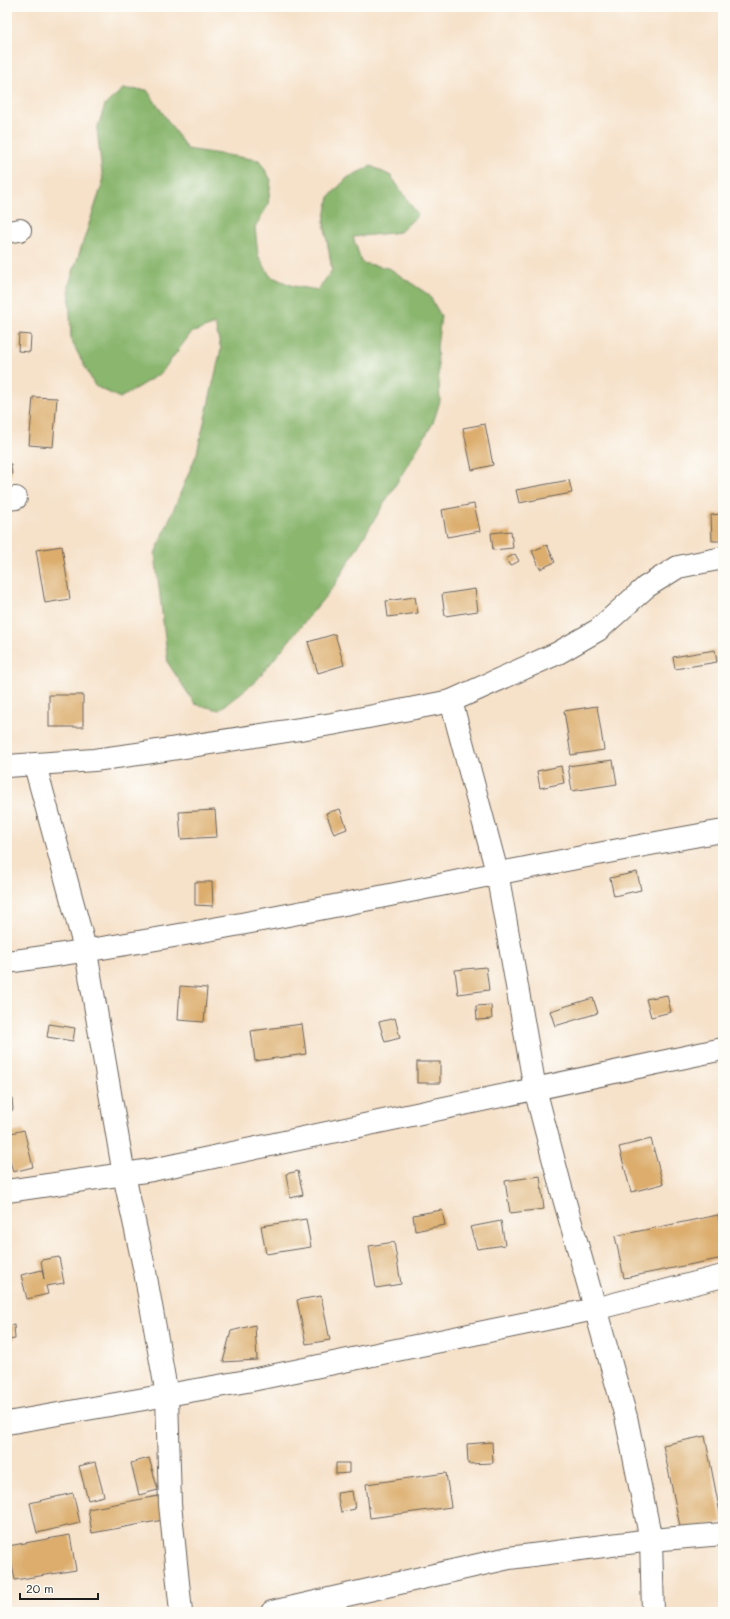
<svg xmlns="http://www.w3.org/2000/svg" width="730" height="1619" font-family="Mali,sans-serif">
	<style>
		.forest { fill: #8ab66e; stroke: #536945 }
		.building { fill: #dcad6d }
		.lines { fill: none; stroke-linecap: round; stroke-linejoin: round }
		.street-casing { stroke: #686159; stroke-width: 24 }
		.street { stroke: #fff; stroke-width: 22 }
	</style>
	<rect width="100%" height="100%" fill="#fdfcf7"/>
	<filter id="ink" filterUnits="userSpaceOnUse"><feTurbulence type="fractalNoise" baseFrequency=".025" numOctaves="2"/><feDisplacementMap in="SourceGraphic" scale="8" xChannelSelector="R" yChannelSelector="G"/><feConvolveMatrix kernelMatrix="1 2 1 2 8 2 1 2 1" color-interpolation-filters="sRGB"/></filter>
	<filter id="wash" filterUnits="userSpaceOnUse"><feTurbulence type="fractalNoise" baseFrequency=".012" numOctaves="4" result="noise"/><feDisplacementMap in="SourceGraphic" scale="16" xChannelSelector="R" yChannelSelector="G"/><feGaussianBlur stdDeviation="0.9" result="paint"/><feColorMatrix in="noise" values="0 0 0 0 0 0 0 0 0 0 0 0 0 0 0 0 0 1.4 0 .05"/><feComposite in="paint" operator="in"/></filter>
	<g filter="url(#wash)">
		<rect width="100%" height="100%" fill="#f6e1c9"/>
		<!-- forest -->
		<polygon class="forest" points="123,89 147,90 187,149 259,160 271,180 268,205 255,227 258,255 270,276 293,286 318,290 332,270 324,222 329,197 347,178 371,166 391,176 418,215 400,232 353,237 362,263 389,268 429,295 441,316 437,347 440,401 433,423 334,586 256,681 219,710 195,704 168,663 155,554 197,453 221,349 215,324 191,333 161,373 120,398 95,386 71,340 69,284 103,182 97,129 105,105"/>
		<g id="blocks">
			<!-- building -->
			<g class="building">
				<polygon points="19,334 31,335 30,352 18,351"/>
				<polygon points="33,397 57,398 53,447 29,445"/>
				<polygon points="485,424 493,465 472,470 463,428"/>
				<polygon points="7,464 11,464 12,475 7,475"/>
				<polygon points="569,480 572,493 519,503 516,490"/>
				<polygon points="474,504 480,531 447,537 442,510"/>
				<polygon points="723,514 723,541 712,541 711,515"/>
				<polygon points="511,531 513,548 493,550 491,533"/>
				<polygon points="7,541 9,541 8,554 7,554"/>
				<polygon points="547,545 555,562 540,569 532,551"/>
				<polygon points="62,546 70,599 45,603 36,550"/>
				<polygon points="515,554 519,561 510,566 506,559"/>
				<polygon points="475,589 478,611 445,616 442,594"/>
				<polygon points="415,597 418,613 388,617 386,601"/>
				<polygon points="335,634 344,665 318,673 308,642"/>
				<polygon points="715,650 717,662 675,669 673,657"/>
				<rect x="49" y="695" width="34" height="32"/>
				<polygon points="597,706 604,750 571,755 564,711"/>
				<polygon points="613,760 617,784 572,791 568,766"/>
				<polygon points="561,766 564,783 540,788 537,771"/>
				<polygon points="340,809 347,829 334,834 326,813"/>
				<polygon points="215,810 217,837 181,839 179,812"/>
				<polygon points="637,872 641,890 614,896 610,878"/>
				<polygon points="195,882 212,882 213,906 195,905"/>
				<polygon points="486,967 489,990 458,994 455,970"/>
				<polygon points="180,986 207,988 204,1022 178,1020"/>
				<polygon points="667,995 671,1012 651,1017 646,999"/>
				<polygon points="593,998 598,1013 555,1026 550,1011"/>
				<polygon points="491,1005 492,1019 477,1020 476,1006"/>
				<polygon points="395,1018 400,1038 385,1042 379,1022"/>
				<polygon points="49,1024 75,1028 73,1041 47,1037"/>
				<polygon points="302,1024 306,1054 255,1061 251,1031"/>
				<rect x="417" y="1062" width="23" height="21"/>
				<polygon points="7,1098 12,1098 13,1110 7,1111"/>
				<polygon points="24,1130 33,1167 13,1172 7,1150 7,1134"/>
				<polygon points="651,1139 663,1184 631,1192 619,1147"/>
				<polygon points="298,1171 303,1195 290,1198 286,1174"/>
				<polygon points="540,1176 544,1209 510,1213 505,1181"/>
				<polygon points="442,1210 445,1225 415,1231 413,1215"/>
				<polygon points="718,1215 723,1241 723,1258 624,1278 615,1236"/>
				<polygon points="306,1219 311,1247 266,1254 261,1226"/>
				<polygon points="501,1221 505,1245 477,1249 470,1227"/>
				<polygon points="394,1242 401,1284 376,1288 369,1246"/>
				<polygon points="59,1257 64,1283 46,1286 48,1294 27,1299 21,1275 42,1270 44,1279 41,1260"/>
				<polygon points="321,1296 330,1340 306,1344 297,1300"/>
				<polygon points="14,1325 15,1339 7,1340 7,1326"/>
				<polygon points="255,1325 257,1360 223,1362 231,1331"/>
				<polygon points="705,1436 722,1523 681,1531 663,1445"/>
				<polygon points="492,1442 493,1463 468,1464 467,1444"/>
				<polygon points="149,1458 158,1490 139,1495 131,1463"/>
				<polygon points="95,1462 104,1496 88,1500 79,1466"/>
				<polygon points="336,1463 349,1463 349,1473 336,1474"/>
				<polygon points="446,1473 451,1507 370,1518 366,1484"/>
				<polygon points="352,1491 355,1509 341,1512 337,1493"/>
				<polygon points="73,1493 80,1523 37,1533 30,1503"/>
				<polygon points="158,1496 163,1520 92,1533 88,1509"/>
				<polygon points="70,1535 76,1570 15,1580 8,1546"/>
			</g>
		</g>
	</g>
	<g filter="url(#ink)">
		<use href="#blocks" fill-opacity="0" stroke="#686159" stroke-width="1"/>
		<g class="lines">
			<!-- street casing -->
			<g class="street-casing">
				<g id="street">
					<polyline points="7,232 20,230"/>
					<polyline points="7,499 16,498"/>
					<polyline points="451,701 497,872 535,1089 561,1188 626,1417 651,1540 653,1612"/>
					<polyline points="35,765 86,952 124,1175 145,1272 167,1395 170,1504 181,1612"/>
					<polyline points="7,766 94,760 145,753 332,724 451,701 558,653 598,630 646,587 678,567 723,558"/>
					<path d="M7,962C247,930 484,872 723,831"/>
					<polyline points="7,1191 152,1170 723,1049"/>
					<polyline points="7,1423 247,1381 595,1309 723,1276"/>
					<polyline points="272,1612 509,1558 651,1540 723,1534"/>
				</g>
			</g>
			<!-- street -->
			<use href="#street" class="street"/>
		</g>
	</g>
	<!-- margin -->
	<rect width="730" height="1619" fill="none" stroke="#fdfcf7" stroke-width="24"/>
	<!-- scale -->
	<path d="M20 1593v6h78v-6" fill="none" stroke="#1c1c1c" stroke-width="2"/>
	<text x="26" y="1593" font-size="12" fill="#1c1c1c" stroke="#fdfcf7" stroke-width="3" paint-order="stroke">20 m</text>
</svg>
